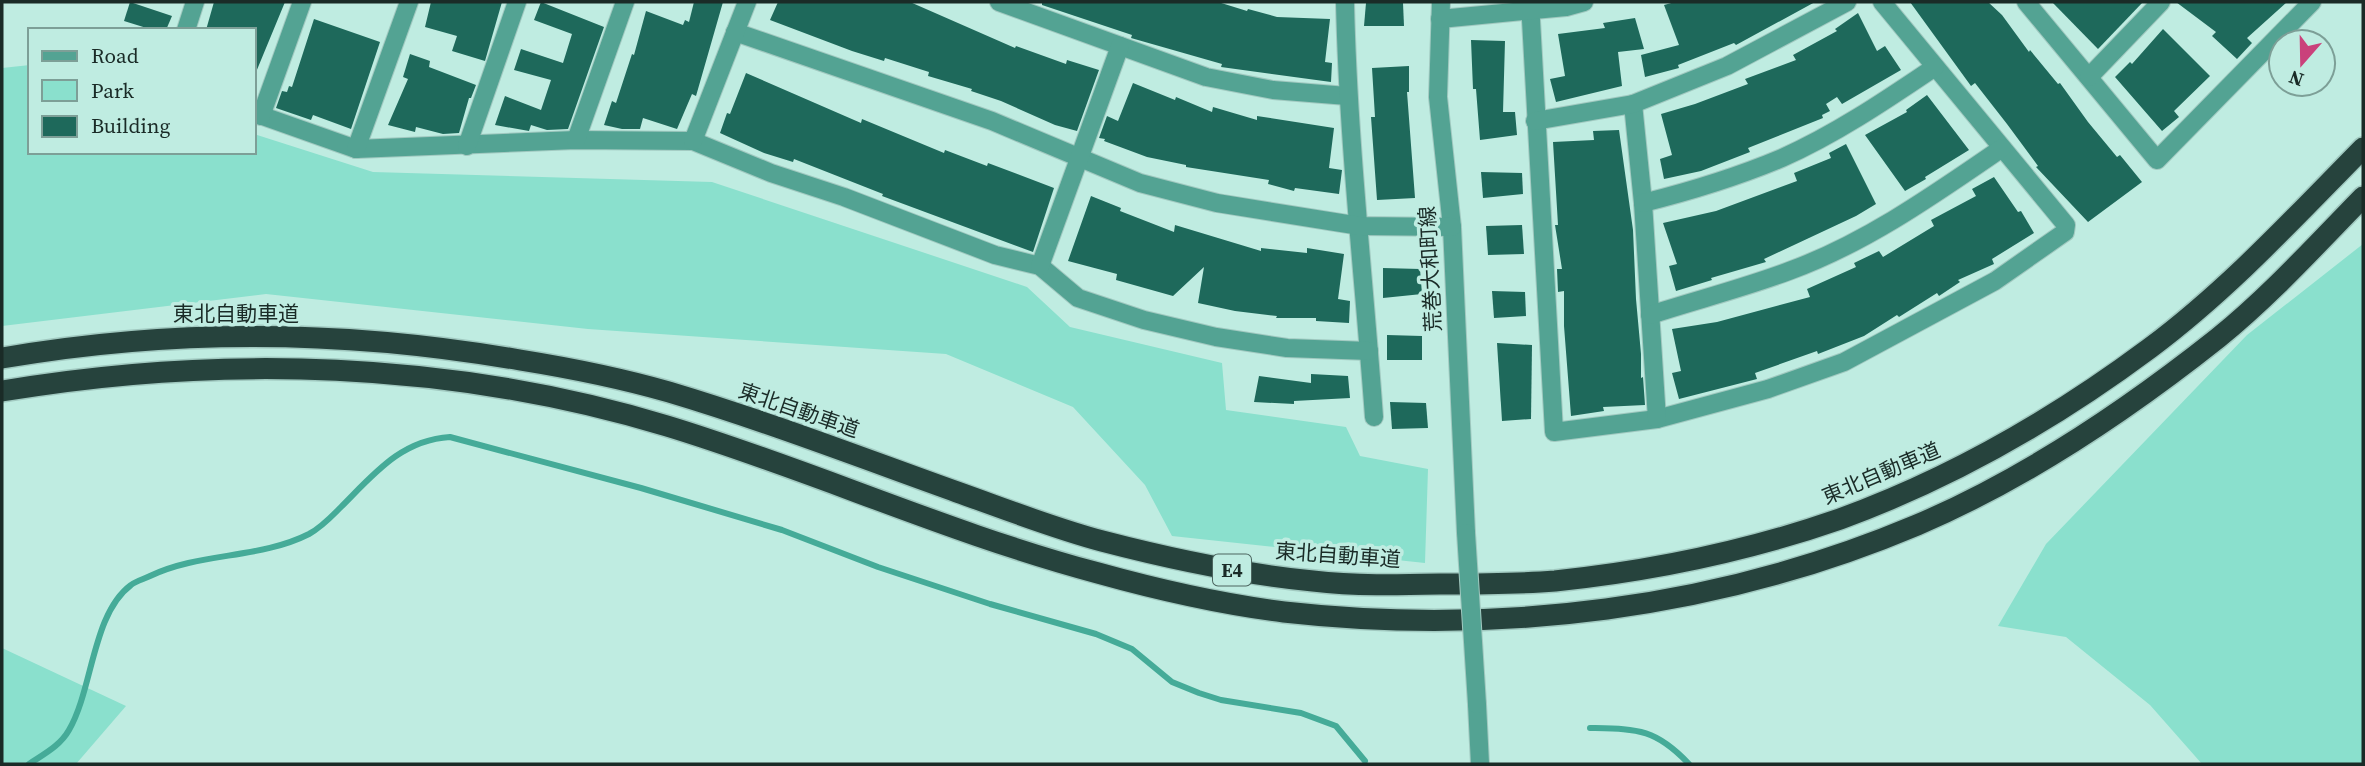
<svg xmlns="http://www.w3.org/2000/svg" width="2365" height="766" font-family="'Source Serif 4','Noto Sans JP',serif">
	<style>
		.green { fill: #8ae0cd }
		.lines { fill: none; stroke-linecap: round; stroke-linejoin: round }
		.stream { stroke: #45ab98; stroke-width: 6 }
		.building { fill: #1e695b }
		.minor-casing { stroke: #a1c9c0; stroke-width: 20 }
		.highway-casing { stroke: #a1c9c0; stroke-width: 24 }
		.minor { stroke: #53a393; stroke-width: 18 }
		.highway { stroke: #26433d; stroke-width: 21 }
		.minor-bridge-casing { stroke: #a1c9c0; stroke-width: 20; stroke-linecap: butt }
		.minor-bridge { stroke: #53a393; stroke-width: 18 }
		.labels { text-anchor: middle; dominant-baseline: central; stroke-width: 7; stroke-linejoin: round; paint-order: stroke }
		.shield { fill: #bfece1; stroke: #4c655f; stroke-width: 2 }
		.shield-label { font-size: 19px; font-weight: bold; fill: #1a2b27 }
		.street-label { font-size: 21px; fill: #1a2b27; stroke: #bfece1 }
	</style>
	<rect width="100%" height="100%" fill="#bfece1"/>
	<!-- green -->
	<g class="green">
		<polygon points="30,65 30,152 254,152 254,134 373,172 712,182 1027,287 1070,327 1222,363 1226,410 1346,427 1360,456 1428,469 1425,563 1172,536 1145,485 1073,407 946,354 588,329 266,294 2,326 2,68"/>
		<polygon points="2363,244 2363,764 2202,764 2150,705 2066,637 1998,626 2046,544 2247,335"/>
		<polygon points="2,648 126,706 76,764 2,764"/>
	</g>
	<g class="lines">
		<!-- stream -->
		<g class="stream">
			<path d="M1590,728C1637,729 1655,728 1689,764"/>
			<path d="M29,764C44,754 60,746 69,730C93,689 92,614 131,585C136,581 144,579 150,576C200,552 260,559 309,534C322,527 331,517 341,507C374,474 401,440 450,437L641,488L782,530L878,567L990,604L1096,634L1132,649L1172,682L1199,693L1221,700L1301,713L1336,726L1365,761"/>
		</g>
	</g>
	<!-- building -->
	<g class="building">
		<polygon points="130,2 172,16 166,30 153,30 124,21"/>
		<polygon points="214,2 285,2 254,77 254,30 206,30"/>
		<polygon points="431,2 502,2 485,61 452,51 457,36 425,27"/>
		<polygon points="541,2 604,27 568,129 547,130 531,125 529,131 495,125 505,96 541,110 551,80 514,70 521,49 563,63 572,34 534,20"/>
		<polygon points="694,2 723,2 696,96 692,94 677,129 643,118 640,129 622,129 604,125 612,101 616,103 632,54 634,55 646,11 683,25 685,20 689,22"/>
		<polygon points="778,2 910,2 1015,48 1016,46 1066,64 1067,60 1099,70 1077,131 1055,125 1001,101 971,91 972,89 928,76 929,72 885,58 884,61 852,51 770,20"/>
		<polygon points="1042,2 1218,2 1247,11 1248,9 1277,17 1330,19 1325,62 1332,63 1331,82 1221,67 1222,64 1131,38 1132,35 1042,5"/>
		<polygon points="1675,2 1815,2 1736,45 1734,43 1678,65 1679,68 1645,77 1641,55 1679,45 1664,5"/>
		<polygon points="1910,2 1988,2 2002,15 2029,52 2030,50 2058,84 2060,83 2088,122 2117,157 2120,155 2142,182 2088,222 2036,167 2038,166 2007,124 1975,83 1971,86"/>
		<polygon points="2052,2 2143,2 2098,49"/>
		<polygon points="2176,2 2287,2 2247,38 2252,43 2237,59 2212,36 2216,32"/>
		<polygon points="1366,3 1403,3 1404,26 1364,26"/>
		<polygon points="1858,13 1877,51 1885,46 1901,70 1842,104 1837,97 1826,104 1830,111 1822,115 1823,118 1748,148 1750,152 1701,171 1664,179 1660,159 1672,155 1661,114 1695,104 1748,84 1745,79 1796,60 1793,55 1837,31 1835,29"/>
		<polygon points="1635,18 1644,49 1618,52 1622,86 1556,102 1550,79 1565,76 1558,34 1605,28 1603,23"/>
		<polygon points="314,19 380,42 351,129 313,115 311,120 276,108 282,91 287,92 289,86 292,87"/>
		<polygon points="2163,29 2210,76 2174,111 2179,117 2162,131 2115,77 2130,62 2132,64"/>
		<polygon points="1471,40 1505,41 1503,112 1515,112 1517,135 1480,140 1476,89 1473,89"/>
		<polygon points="410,54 430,61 429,67 476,85 471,98 469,98 459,133 443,134 416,127 415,132 388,125 408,79 403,77"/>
		<polygon points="1409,66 1409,92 1407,92 1415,198 1377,200 1371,117 1375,117 1372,68"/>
		<polygon points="746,73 861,123 862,119 944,153 945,150 987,166 988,163 1054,188 1033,252 882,196 883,194 794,159 793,162 764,153 720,133 727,113 730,114"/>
		<polygon points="1133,83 1175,100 1176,97 1212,112 1213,107 1257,120 1257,116 1334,128 1329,168 1342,170 1339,194 1295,188 1294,191 1268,184 1269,180 1186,167 1186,165 1147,157 1104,141 1105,139 1099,138 1107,116 1118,121"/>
		<polygon points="1927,95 1969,150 1925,177 1926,179 1905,191 1865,135 1907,112 1906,110"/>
		<polygon points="1619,130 1633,230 1636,299 1641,354 1641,378 1643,377 1645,405 1603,407 1604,411 1571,416 1564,326 1564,291 1558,292 1557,269 1562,269 1555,225 1558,225 1553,142 1594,140 1593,131"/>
		<polygon points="1846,144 1876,204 1856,216 1764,259 1766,262 1711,278 1712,280 1676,291 1669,266 1677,264 1663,223 1716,211 1797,181 1794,173 1831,158 1829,153"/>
		<polygon points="1481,172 1522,173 1523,194 1483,198"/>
		<polygon points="1994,177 2018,212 2021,211 2034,233 1992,259 1994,264 1958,280 1960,282 1939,296 1937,293 1899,317 1897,315 1864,336 1818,354 1817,351 1755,373 1757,379 1679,399 1672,373 1681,371 1672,329 1717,322 1810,297 1807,289 1856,267 1854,263 1879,251 1883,257 1934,226 1931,220 1976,196 1972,189"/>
		<polygon points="1091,196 1121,208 1120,211 1174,232 1175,225 1261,251 1261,248 1307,253 1307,248 1344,254 1338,299 1350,301 1349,323 1316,321 1316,318 1276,318 1277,316 1235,311 1198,303 1204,267 1173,296 1116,280 1117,274 1068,261"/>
		<polygon points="1522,225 1524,254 1488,255 1486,226"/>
		<polygon points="1383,268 1420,269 1422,294 1383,298"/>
		<polygon points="1492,291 1525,292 1526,316 1494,318"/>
		<polygon points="1387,335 1422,336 1422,360 1387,360"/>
		<polygon points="1497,343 1532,345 1531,419 1502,421"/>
		<polygon points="1311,374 1348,376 1350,398 1294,401 1294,404 1254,402 1259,376 1311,383"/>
		<polygon points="1390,402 1426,403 1428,428 1392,429"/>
	</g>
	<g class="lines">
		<!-- minor casing -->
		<g class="minor-casing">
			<g id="minor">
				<polyline points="999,2 1206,77 1273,90 1347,96"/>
				<path d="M1345,2C1348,140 1364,279 1374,417"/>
				<polyline points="1441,2 1438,97 1452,227 1466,533"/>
				<polyline points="1530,2 1554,432 1657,419 1768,389 1844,362 1995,281 2065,232 2066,225 1882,2"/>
				<polyline points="2026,2 2157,160 2312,2"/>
				<polyline points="1440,19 1566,7 1584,2"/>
				<polyline points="186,30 195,2"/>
				<polyline points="735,32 992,121 1140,183 1217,203 1360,226 1452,227"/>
				<polyline points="2089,77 2161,2"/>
				<polyline points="1633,104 1643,203 1657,419"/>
				<polyline points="254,113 356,149 576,140 693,141 771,173 844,197 995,255 1040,266 1078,298 1144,320 1216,337 1287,348 1369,351"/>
				<polyline points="261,116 302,2"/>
				<polyline points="1535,121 1633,104 1727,66 1847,2"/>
				<polyline points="576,140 625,2"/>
				<polyline points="693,141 747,2"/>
				<polyline points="467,146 517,2"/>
				<polyline points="356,149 409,2"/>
				<path d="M1643,203C1691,191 1737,177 1782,158C1836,134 1886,100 1935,67"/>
				<polyline points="1040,266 1120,46"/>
				<path d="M1650,315C1696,300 1744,288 1789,271C1866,243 1935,194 2002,148"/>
				<polyline points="1477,704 1480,764"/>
			</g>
		</g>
		<!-- highway casing -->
		<g class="highway-casing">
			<g id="highway">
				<path d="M2,358C174,328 348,330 520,360C570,368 620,378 669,392C766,421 862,458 957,492C1005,509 1053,528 1102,541C1171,559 1242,574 1313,581C1355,586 1398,585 1440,584C1478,584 1517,584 1555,581C1651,571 1748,551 1840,519C1950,479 2056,418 2150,348C2229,289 2295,217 2363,148"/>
				<path d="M2,391C222,354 452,361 667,426C812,470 951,534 1098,573C1159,590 1221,604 1284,612C1499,636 1718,609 1917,525C2025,479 2126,411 2218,338C2270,296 2316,245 2363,197"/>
			</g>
		</g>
		<!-- minor -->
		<use href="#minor" class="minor"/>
		<!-- highway -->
		<use href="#highway" class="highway"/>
		<!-- minor-bridge casing -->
		<g class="minor-bridge-casing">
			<polyline id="minor-bridge" points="1466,533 1477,704"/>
		</g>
		<!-- minor-bridge -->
		<use href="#minor-bridge" class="minor-bridge"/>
	</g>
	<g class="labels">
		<!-- shield labels -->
		<rect class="shield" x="1213" y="554.5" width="38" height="31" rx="5"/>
		<g class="shield-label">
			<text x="1232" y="570">E4</text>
		</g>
		<!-- street labels -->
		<g class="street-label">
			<text transform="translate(1430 269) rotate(-93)">荒巻大和町線</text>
			<text x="236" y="313">東北自動車道</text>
			<text transform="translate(799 410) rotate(19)">東北自動車道</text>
			<text transform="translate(1881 473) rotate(-23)">東北自動車道</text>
			<text transform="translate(1338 555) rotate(4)">東北自動車道</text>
		</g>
	</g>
	<!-- border -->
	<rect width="2365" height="766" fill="none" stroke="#1a2b27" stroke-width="7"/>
	<!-- legend -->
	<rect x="28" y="28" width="228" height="126" fill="#bfece1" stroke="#7d9f97" stroke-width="2"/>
	<rect x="42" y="51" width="35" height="10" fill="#53a393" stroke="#7d9f97" stroke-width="2"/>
	<text x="91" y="63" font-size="21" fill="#1a2b27">Road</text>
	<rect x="42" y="80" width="35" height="21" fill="#8ae0cd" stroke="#7d9f97" stroke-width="2"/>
	<text x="91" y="98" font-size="21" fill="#1a2b27">Park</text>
	<rect x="42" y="116" width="35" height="21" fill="#1e695b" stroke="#7d9f97" stroke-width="2"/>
	<text x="91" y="133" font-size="21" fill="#1a2b27">Building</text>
	<!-- north arrow -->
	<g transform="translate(2302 63) rotate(200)"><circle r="33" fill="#bfece1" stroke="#7d9f97" stroke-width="2"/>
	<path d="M0-5L12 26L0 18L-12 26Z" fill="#ca417b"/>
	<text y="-10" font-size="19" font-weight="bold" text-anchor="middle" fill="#1a2b27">N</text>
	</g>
</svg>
